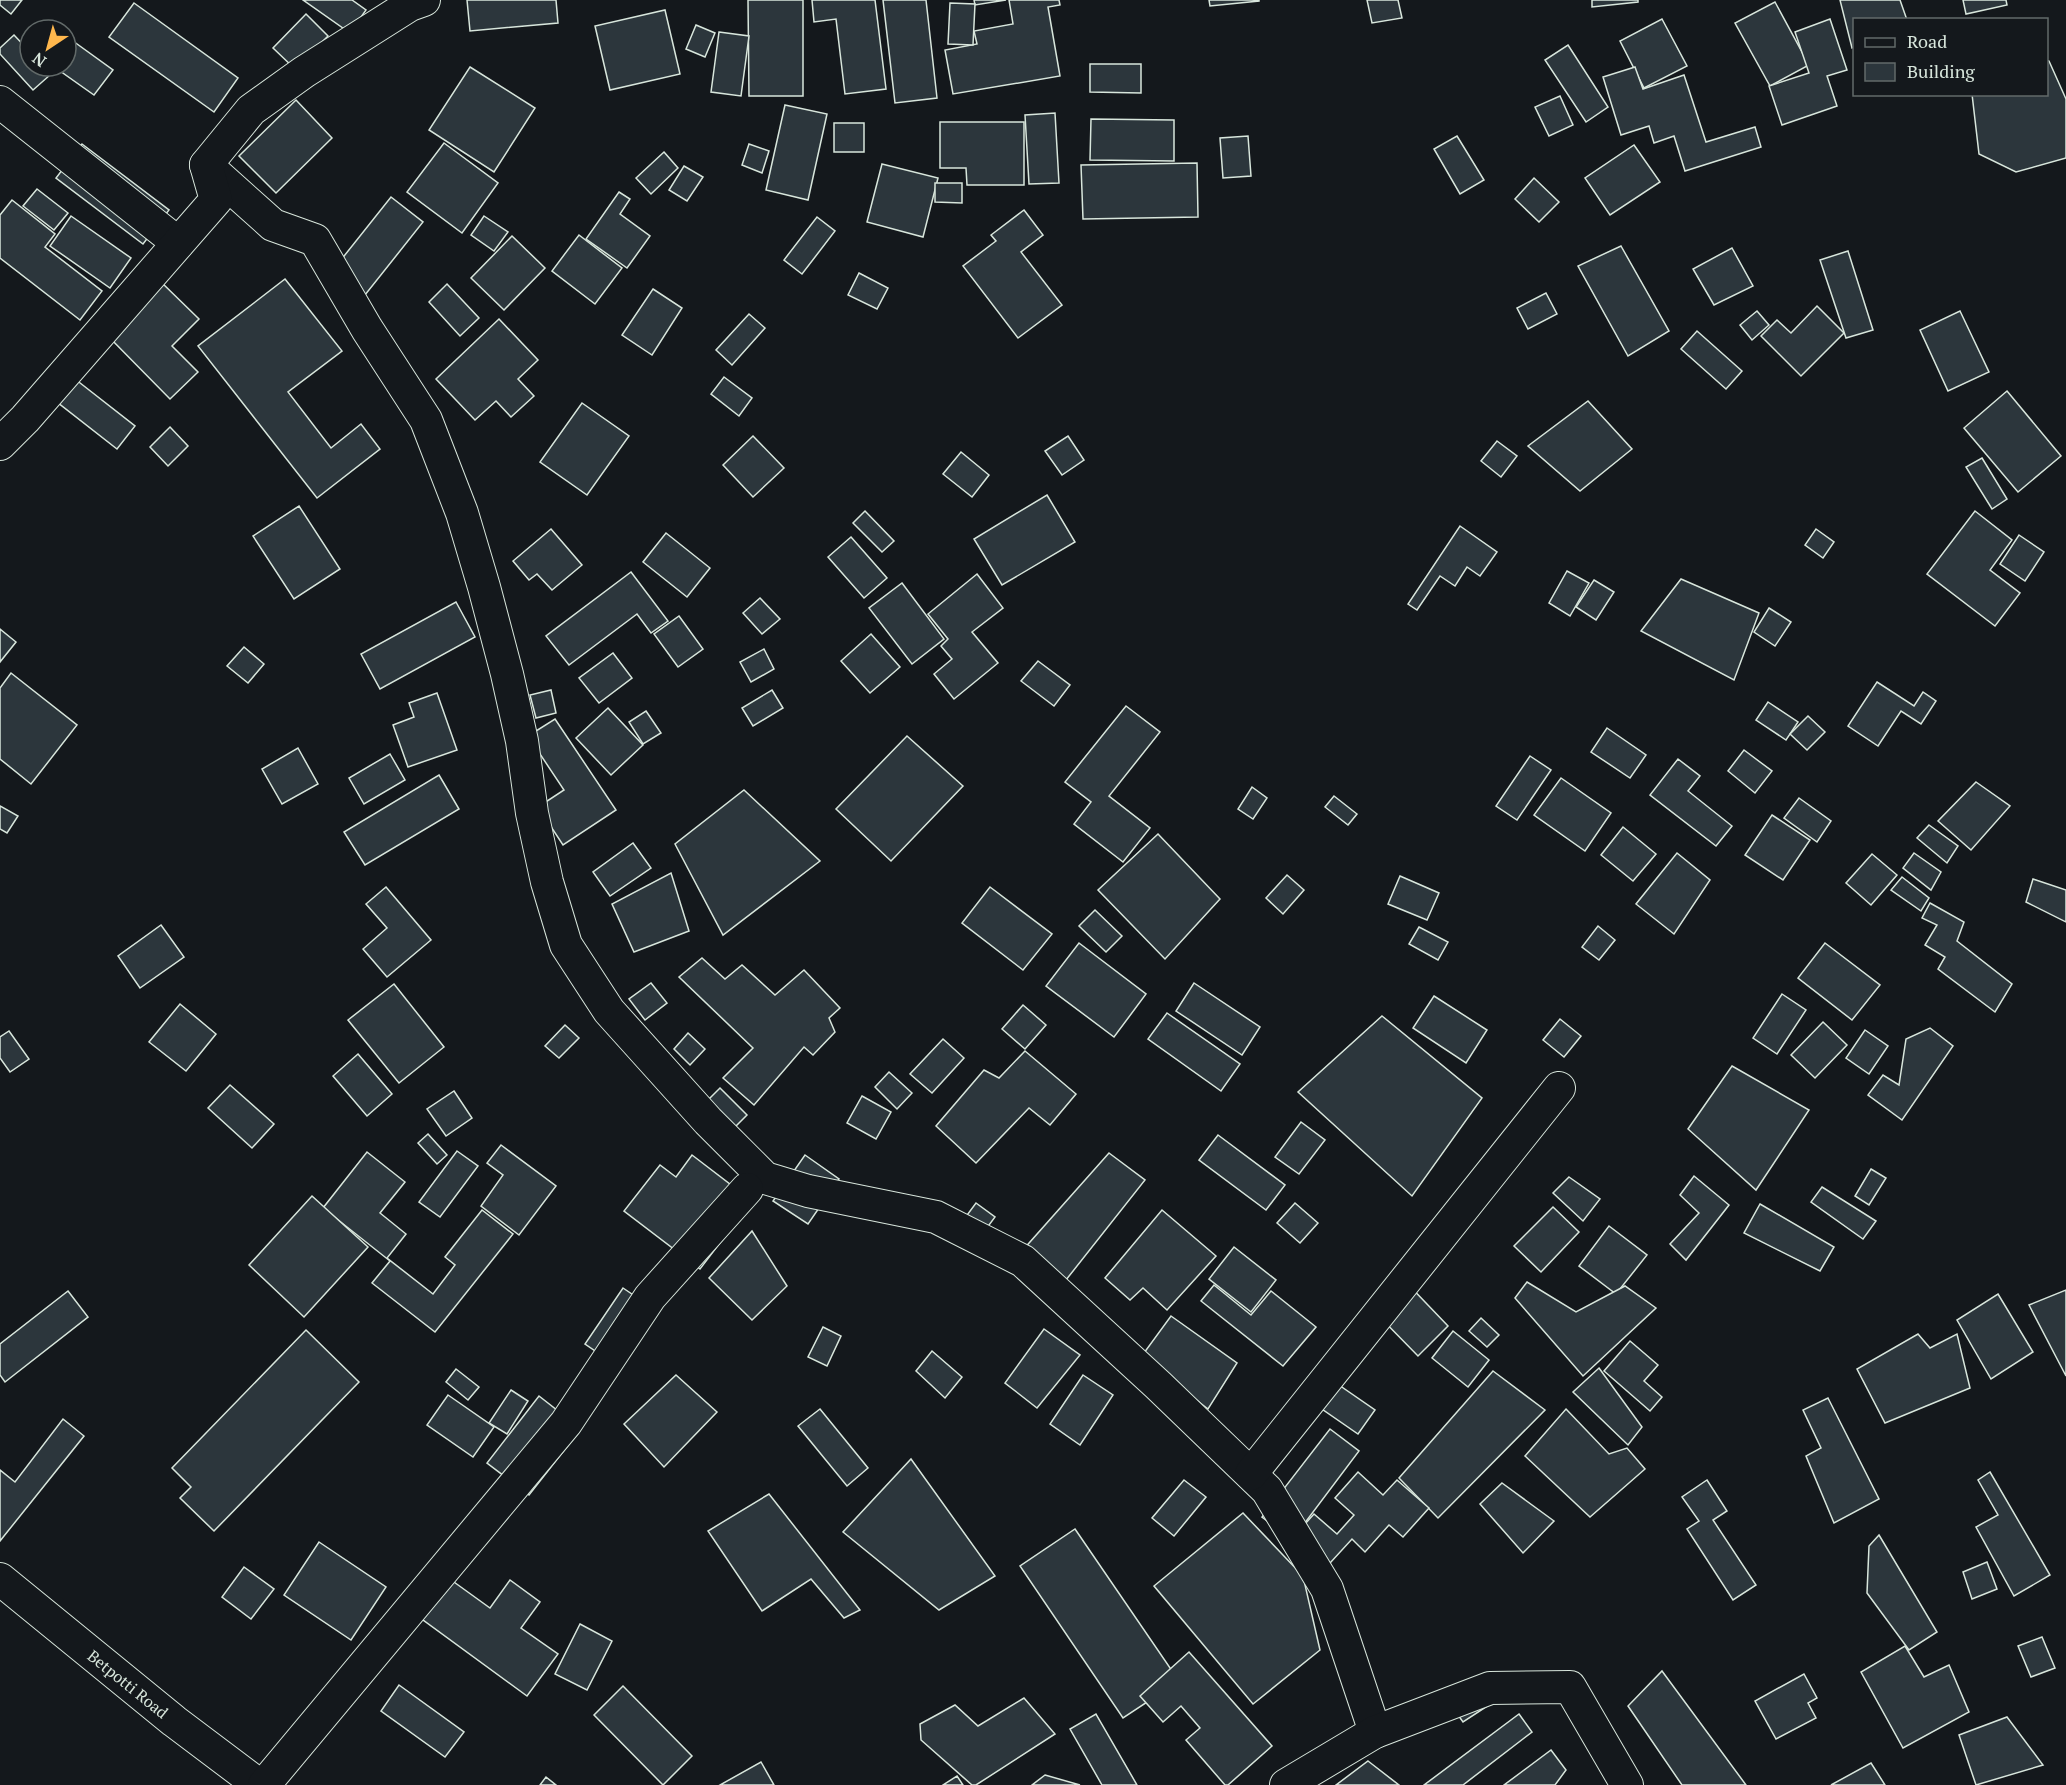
<svg xmlns="http://www.w3.org/2000/svg" width="2066" height="1785" font-family="'PT Serif',serif">
	<style>
		.building { fill: #2c363c; stroke: #d8e6dc; stroke-width: 1.5 }
		.lines { fill: none; stroke-linecap: round; stroke-linejoin: round }
		.street-casing { stroke: #d8e6dc; stroke-width: 34 }
		.street { stroke: #14181c; stroke-width: 32 }
		.labels { text-anchor: middle; dominant-baseline: central; stroke-width: 4.5; stroke-linejoin: round; paint-order: stroke }
		.street-label { font-size: 16px; fill: #d8e6dc; stroke: #14181c }
	</style>
	<rect width="100%" height="100%" fill="#14181c"/>
	<!-- building -->
	<g class="building">
		<polygon points="0,0 22,0 11,14 0,5"/>
		<polygon points="303,0 352,0 366,10 350,33"/>
		<polygon points="467,0 556,0 558,23 470,31"/>
		<polygon points="748,0 803,0 803,96 749,96"/>
		<polygon points="812,0 875,0 886,89 845,94 836,19 814,22"/>
		<polygon points="883,0 926,0 937,98 895,103"/>
		<polygon points="974,0 1006,0 975,5"/>
		<polygon points="1009,0 1059,0 1060,5 1048,7 1060,76 953,94 945,50 977,44 974,31 1013,24"/>
		<polygon points="1209,0 1259,0 1259,1 1210,6"/>
		<polygon points="1367,0 1398,0 1402,18 1372,23"/>
		<polygon points="1592,0 1638,0 1638,2 1592,7"/>
		<polygon points="1840,0 1900,0 1907,20 1854,20 1854,47 1852,48"/>
		<polygon points="1963,0 2006,0 2007,5 1966,14"/>
		<polygon points="1775,2 1809,65 1770,86 1735,23"/>
		<polygon points="134,3 238,78 214,112 109,37"/>
		<polygon points="950,3 975,4 973,45 948,44"/>
		<polygon points="665,10 680,74 610,90 595,26"/>
		<polygon points="306,14 328,36 295,69 273,48"/>
		<polygon points="1662,19 1687,66 1644,88 1620,41"/>
		<polygon points="1830,19 1847,70 1827,76 1837,106 1782,125 1769,86 1809,73 1795,32"/>
		<polygon points="47,22 58,30 41,30"/>
		<polygon points="696,25 715,33 705,57 686,49"/>
		<polygon points="719,32 749,36 741,96 711,92"/>
		<polygon points="14,35 30,52 30,66 43,66 50,75 33,90 0,54 0,48"/>
		<polygon points="66,36 113,70 94,95 53,66 66,66"/>
		<polygon points="1568,45 1608,107 1586,122 1545,60"/>
		<polygon points="2046,60 2049,61 2066,99 2066,158 2016,172 1979,154 1972,94 2046,94"/>
		<polygon points="1090,64 1141,64 1141,93 1090,92"/>
		<polygon points="470,67 535,108 494,172 429,130"/>
		<polygon points="1635,67 1643,89 1684,75 1706,142 1755,127 1761,147 1685,171 1674,136 1654,143 1649,126 1621,135 1603,77"/>
		<polygon points="1560,96 1573,125 1549,136 1535,107"/>
		<polygon points="296,100 332,138 276,193 239,156"/>
		<polygon points="785,105 827,114 808,200 766,190"/>
		<polygon points="1055,113 1059,183 1029,184 1025,115"/>
		<polygon points="1091,119 1174,120 1174,161 1090,160"/>
		<polygon points="940,122 1024,122 1024,185 967,185 966,168 940,168"/>
		<rect x="834" y="123" width="30" height="29"/>
		<polygon points="1248,136 1251,176 1223,178 1220,138"/>
		<polygon points="1457,136 1484,180 1460,194 1434,149"/>
		<polygon points="444,143 498,183 462,233 407,192"/>
		<polygon points="82,144 169,210 143,244 56,178"/>
		<polygon points="749,144 769,151 762,173 742,165"/>
		<polygon points="1634,145 1660,182 1610,215 1585,178"/>
		<polygon points="664,152 678,168 651,194 636,178"/>
		<polygon points="1197,163 1198,217 1083,219 1081,165"/>
		<polygon points="882,164 938,178 923,237 867,222"/>
		<polygon points="684,166 703,177 687,201 669,190"/>
		<polygon points="1534,178 1559,202 1539,222 1515,199"/>
		<polygon points="935,183 962,183 962,203 935,202"/>
		<polygon points="37,189 68,213 54,230 23,206"/>
		<polygon points="619,192 630,199 620,214 650,236 627,268 586,239"/>
		<polygon points="391,197 423,222 361,300 329,275"/>
		<polygon points="12,200 55,234 45,247 102,291 80,320 0,258 0,215"/>
		<polygon points="1024,210 1043,235 1021,252 1062,305 1018,338 963,266 996,241 991,235"/>
		<polygon points="71,216 131,258 110,288 50,246"/>
		<polygon points="484,216 508,232 494,251 471,235"/>
		<polygon points="817,217 835,231 802,274 784,260"/>
		<polygon points="579,235 622,268 595,304 552,271"/>
		<polygon points="512,236 545,268 504,310 471,278"/>
		<polygon points="1621,246 1669,331 1628,356 1578,266"/>
		<polygon points="1732,248 1753,286 1714,305 1693,269"/>
		<polygon points="1848,251 1873,330 1846,338 1820,260"/>
		<polygon points="859,273 888,288 877,309 848,295"/>
		<polygon points="285,279 342,351 288,392 331,448 361,424 380,449 317,498 198,346"/>
		<polygon points="160,281 199,319 172,346 198,372 170,399 106,334"/>
		<polygon points="447,284 479,318 460,336 429,302"/>
		<polygon points="653,289 682,308 652,355 622,335"/>
		<polygon points="1546,293 1557,314 1528,329 1517,308"/>
		<polygon points="1817,306 1844,333 1801,376 1761,336 1777,320 1791,333"/>
		<polygon points="1757,311 1769,325 1752,340 1740,325"/>
		<polygon points="1960,311 1989,372 1948,391 1920,330"/>
		<polygon points="749,314 765,328 732,365 716,350"/>
		<polygon points="499,319 538,360 518,379 534,396 511,417 496,401 475,420 436,379"/>
		<polygon points="1697,331 1742,371 1726,389 1681,349"/>
		<polygon points="724,377 752,398 739,416 711,394"/>
		<polygon points="75,379 135,426 117,449 57,402"/>
		<polygon points="2007,391 2061,456 2018,492 1964,428"/>
		<polygon points="1588,401 1632,449 1580,491 1528,446"/>
		<polygon points="582,403 629,436 587,495 540,462"/>
		<polygon points="170,427 188,446 168,466 150,447"/>
		<polygon points="753,436 784,468 753,497 723,465"/>
		<polygon points="1068,436 1084,460 1062,475 1045,451"/>
		<polygon points="1497,441 1517,456 1501,477 1481,461"/>
		<polygon points="961,452 989,475 972,497 943,474"/>
		<polygon points="1982,458 2007,499 1992,509 1966,467"/>
		<polygon points="1047,495 1075,542 1002,585 974,539"/>
		<polygon points="299,506 340,569 294,599 253,536"/>
		<polygon points="865,511 894,541 882,552 853,523"/>
		<polygon points="1975,511 2012,540 1990,570 2020,593 1995,626 1927,574"/>
		<polygon points="1460,526 1497,552 1480,576 1467,567 1455,586 1440,576 1417,610 1408,604"/>
		<polygon points="551,529 582,565 552,590 537,574 529,580 513,561"/>
		<polygon points="1816,529 1834,542 1823,558 1805,545"/>
		<polygon points="666,533 710,568 687,597 643,562"/>
		<polygon points="2019,535 2044,552 2025,581 2000,564"/>
		<polygon points="851,537 887,578 864,598 828,557"/>
		<polygon points="1567,571 1589,583 1570,616 1549,603"/>
		<polygon points="631,572 668,621 651,633 637,614 569,665 546,636"/>
		<polygon points="977,574 1003,608 972,632 998,663 954,699 934,674 952,659 941,646 948,639 928,614"/>
		<polygon points="1681,579 1759,613 1734,680 1641,631"/>
		<polygon points="1594,580 1614,592 1596,620 1576,607"/>
		<polygon points="902,583 944,639 912,664 869,608"/>
		<polygon points="760,598 780,619 762,634 743,613"/>
		<polygon points="456,602 475,637 380,689 361,654"/>
		<polygon points="1769,608 1791,622 1775,646 1754,632"/>
		<polygon points="679,616 703,649 678,667 654,634"/>
		<polygon points="0,629 16,642 0,662"/>
		<polygon points="871,634 900,667 870,693 841,661"/>
		<polygon points="244,647 264,664 248,683 227,666"/>
		<polygon points="764,649 774,669 751,682 740,662"/>
		<polygon points="613,653 632,678 599,703 579,678"/>
		<polygon points="1038,661 1070,685 1054,706 1021,681"/>
		<polygon points="11,673 77,725 31,784 0,759 0,688"/>
		<polygon points="1877,682 1914,706 1923,692 1936,701 1921,724 1901,711 1878,746 1848,726"/>
		<polygon points="551,690 556,713 536,718 530,695"/>
		<polygon points="772,690 783,708 753,726 742,708"/>
		<polygon points="437,693 457,750 408,767 393,725 414,717 409,703"/>
		<polygon points="1768,702 1798,722 1786,740 1756,720"/>
		<polygon points="1126,706 1160,732 1109,796 1150,828 1123,862 1074,824 1091,802 1065,782"/>
		<polygon points="608,708 643,745 611,775 576,738"/>
		<polygon points="646,711 661,733 643,744 629,722"/>
		<polygon points="1808,716 1825,732 1807,750 1790,734"/>
		<polygon points="555,719 616,810 563,845 538,807 564,790 528,736"/>
		<polygon points="1607,728 1646,755 1630,778 1591,752"/>
		<polygon points="907,736 963,786 891,861 836,809"/>
		<polygon points="298,748 318,784 282,804 262,769"/>
		<polygon points="1744,750 1772,771 1755,793 1728,771"/>
		<polygon points="390,754 405,780 364,804 349,778"/>
		<polygon points="1530,756 1551,770 1517,820 1496,806"/>
		<polygon points="1678,759 1700,776 1688,791 1732,826 1716,846 1650,795"/>
		<polygon points="439,775 459,809 365,865 344,832"/>
		<polygon points="1561,778 1611,813 1585,851 1534,815"/>
		<polygon points="1976,782 2010,806 1971,850 1938,821"/>
		<polygon points="1252,787 1267,798 1253,819 1238,809"/>
		<polygon points="744,790 820,861 723,935 675,844"/>
		<polygon points="1334,796 1357,814 1348,825 1325,807"/>
		<polygon points="1799,798 1831,821 1817,842 1784,818"/>
		<polygon points="0,806 18,816 7,833 0,829"/>
		<polygon points="1772,815 1810,840 1783,880 1745,855"/>
		<polygon points="1929,825 1958,846 1947,863 1917,838"/>
		<polygon points="1623,827 1656,854 1633,881 1601,855"/>
		<polygon points="1158,834 1220,899 1165,959 1098,890"/>
		<polygon points="633,843 651,868 610,896 593,872"/>
		<polygon points="1677,853 1710,880 1674,934 1636,904"/>
		<polygon points="1914,853 1941,872 1931,890 1903,868"/>
		<polygon points="1872,854 1897,875 1871,905 1846,883"/>
		<polygon points="671,873 689,931 634,952 612,904"/>
		<polygon points="1287,875 1304,890 1283,914 1266,898"/>
		<polygon points="1400,876 1439,893 1427,920 1388,904"/>
		<polygon points="1902,877 1929,898 1921,911 1891,890"/>
		<polygon points="2033,879 2066,890 2066,922 2026,902"/>
		<polygon points="386,887 431,940 387,977 363,949 387,928 366,904"/>
		<polygon points="990,887 1052,934 1023,970 962,923"/>
		<polygon points="1930,903 1964,922 1957,941 2012,984 1995,1012 1938,969 1945,957 1925,945 1937,925 1922,918"/>
		<polygon points="1095,910 1122,936 1106,952 1079,926"/>
		<polygon points="161,925 184,957 140,988 118,956"/>
		<polygon points="1598,926 1615,940 1599,960 1582,947"/>
		<polygon points="1419,927 1448,942 1438,960 1409,944"/>
		<polygon points="1079,943 1146,994 1114,1037 1046,986"/>
		<polygon points="1825,943 1880,985 1852,1020 1798,978"/>
		<polygon points="702,958 725,979 742,965 775,995 804,970 840,1008 829,1018 835,1032 813,1055 804,1047 754,1105 723,1078 753,1048 679,977"/>
		<polygon points="651,983 667,1003 645,1020 629,999"/>
		<polygon points="1194,983 1260,1027 1242,1055 1176,1011"/>
		<polygon points="394,984 444,1047 399,1083 348,1020"/>
		<polygon points="1782,994 1806,1010 1777,1054 1753,1038"/>
		<polygon points="1434,996 1487,1030 1466,1063 1413,1028"/>
		<polygon points="180,1004 216,1034 186,1071 149,1042"/>
		<polygon points="1023,1005 1046,1025 1025,1049 1002,1029"/>
		<polygon points="1167,1013 1240,1064 1221,1091 1148,1039"/>
		<polygon points="1382,1016 1482,1098 1412,1196 1298,1092"/>
		<polygon points="1560,1019 1581,1036 1564,1057 1543,1040"/>
		<polygon points="1823,1022 1847,1045 1815,1078 1791,1055"/>
		<polygon points="565,1025 579,1038 559,1058 545,1046"/>
		<polygon points="1930,1028 1953,1046 1902,1120 1868,1095 1883,1075 1899,1085 1906,1039"/>
		<polygon points="1865,1030 1888,1046 1869,1074 1846,1058"/>
		<polygon points="9,1031 29,1059 10,1072 0,1058 0,1037"/>
		<polygon points="688,1033 705,1049 690,1065 674,1049"/>
		<polygon points="943,1039 964,1058 932,1093 910,1074"/>
		<polygon points="1025,1051 1076,1094 1050,1125 1029,1108 976,1163 936,1126 984,1070 999,1078"/>
		<polygon points="358,1054 392,1094 367,1116 333,1076"/>
		<polygon points="1732,1066 1809,1110 1756,1190 1688,1129"/>
		<polygon points="889,1072 912,1093 897,1109 875,1087"/>
		<polygon points="230,1085 274,1124 252,1148 208,1108"/>
		<polygon points="720,1088 747,1115 719,1143 692,1116"/>
		<polygon points="454,1091 472,1118 446,1136 427,1109"/>
		<polygon points="862,1096 891,1112 876,1139 847,1123"/>
		<polygon points="1301,1122 1325,1140 1299,1174 1275,1157"/>
		<polygon points="428,1134 447,1155 437,1164 418,1143"/>
		<polygon points="1218,1135 1285,1185 1266,1210 1199,1160"/>
		<polygon points="501,1145 556,1186 519,1235 481,1206 503,1175 487,1163"/>
		<polygon points="457,1151 478,1166 440,1217 419,1202"/>
		<polygon points="367,1152 405,1182 380,1213 406,1234 387,1258 433,1294 455,1265 445,1257 482,1210 513,1234 435,1332 372,1283 390,1261 323,1208"/>
		<polygon points="1109,1153 1145,1180 1062,1285 1022,1251"/>
		<polygon points="692,1155 752,1201 700,1269 624,1211 660,1165 676,1177"/>
		<polygon points="805,1155 839,1179 808,1224 773,1201"/>
		<polygon points="1871,1169 1886,1178 1869,1205 1855,1196"/>
		<polygon points="1694,1176 1729,1205 1686,1260 1670,1244 1699,1213 1680,1195"/>
		<polygon points="1569,1177 1600,1199 1583,1221 1553,1193"/>
		<polygon points="1822,1187 1876,1221 1863,1239 1811,1202"/>
		<polygon points="312,1196 368,1247 304,1317 249,1265"/>
		<polygon points="976,1203 995,1217 972,1248 953,1234"/>
		<polygon points="1295,1203 1318,1223 1300,1243 1277,1223"/>
		<polygon points="1760,1204 1834,1247 1820,1271 1744,1233"/>
		<polygon points="1553,1207 1579,1232 1541,1272 1514,1246"/>
		<polygon points="1162,1210 1216,1256 1167,1310 1143,1288 1130,1300 1105,1278"/>
		<polygon points="1609,1226 1647,1255 1616,1294 1579,1266"/>
		<polygon points="752,1231 787,1286 752,1320 709,1278"/>
		<polygon points="1234,1247 1276,1280 1251,1312 1209,1279"/>
		<polygon points="1403,1279 1448,1326 1418,1356 1372,1309"/>
		<polygon points="1527,1282 1576,1312 1625,1286 1656,1308 1583,1376 1515,1298"/>
		<polygon points="1214,1285 1251,1315 1271,1291 1316,1327 1283,1366 1201,1301"/>
		<polygon points="623,1288 648,1305 610,1361 585,1344"/>
		<polygon points="2066,1290 2066,1376 2029,1305"/>
		<polygon points="68,1291 88,1317 5,1382 0,1375 0,1344"/>
		<polygon points="1998,1294 2033,1352 1991,1379 1957,1320"/>
		<polygon points="1171,1316 1237,1363 1208,1409 1141,1357"/>
		<polygon points="1481,1318 1499,1335 1487,1347 1469,1331"/>
		<polygon points="823,1327 841,1336 827,1366 808,1357"/>
		<polygon points="1044,1329 1080,1355 1037,1408 1005,1383"/>
		<polygon points="306,1330 359,1382 214,1531 180,1498 191,1487 172,1468"/>
		<polygon points="1453,1331 1489,1360 1468,1387 1432,1358"/>
		<polygon points="1918,1334 1930,1348 1957,1334 1970,1388 1885,1423 1857,1369"/>
		<polygon points="1630,1341 1658,1365 1644,1381 1662,1397 1650,1411 1604,1371"/>
		<polygon points="932,1351 962,1377 945,1398 916,1371"/>
		<polygon points="1599,1368 1642,1427 1628,1445 1573,1392"/>
		<polygon points="456,1369 479,1387 468,1400 446,1382"/>
		<polygon points="1493,1371 1545,1410 1438,1518 1399,1478"/>
		<polygon points="1323,1374 1375,1410 1358,1434 1306,1398"/>
		<polygon points="676,1375 717,1412 664,1467 624,1424"/>
		<polygon points="1083,1375 1113,1395 1080,1445 1050,1424"/>
		<polygon points="511,1390 528,1401 507,1434 489,1423"/>
		<polygon points="448,1395 494,1427 473,1457 427,1425"/>
		<polygon points="539,1396 581,1429 529,1495 487,1463"/>
		<polygon points="1828,1398 1879,1499 1834,1523 1806,1456 1821,1448 1803,1410"/>
		<polygon points="820,1409 868,1468 847,1486 798,1426"/>
		<polygon points="1566,1409 1609,1454 1627,1448 1645,1469 1590,1517 1525,1456"/>
		<polygon points="63,1419 84,1436 0,1541 0,1470 15,1482"/>
		<polygon points="1330,1429 1359,1451 1292,1540 1262,1517"/>
		<polygon points="911,1459 995,1576 939,1610 843,1532"/>
		<polygon points="1358,1472 1383,1495 1397,1480 1429,1508 1403,1537 1389,1525 1365,1552 1352,1539 1320,1574 1287,1544 1314,1514 1337,1534 1354,1515 1335,1498"/>
		<polygon points="1990,1472 2050,1575 2014,1596 1976,1527 1998,1515 1978,1480"/>
		<polygon points="1184,1480 1206,1497 1174,1536 1152,1518"/>
		<polygon points="1707,1480 1727,1511 1713,1520 1756,1585 1733,1600 1687,1529 1699,1521 1682,1497"/>
		<polygon points="1502,1483 1554,1521 1523,1553 1480,1504"/>
		<polygon points="769,1494 860,1610 844,1618 811,1579 762,1611 708,1531"/>
		<polygon points="1243,1513 1303,1576 1320,1650 1253,1704 1154,1586"/>
		<polygon points="1075,1529 1179,1681 1123,1718 1020,1566"/>
		<polygon points="1879,1535 1937,1632 1909,1650 1867,1593 1869,1546"/>
		<polygon points="319,1542 386,1587 351,1640 284,1595"/>
		<polygon points="1987,1562 1997,1589 1972,1599 1963,1572"/>
		<polygon points="244,1567 274,1589 251,1619 222,1597"/>
		<polygon points="447,1577 490,1608 510,1580 540,1602 521,1628 558,1654 527,1696 419,1617"/>
		<polygon points="580,1624 612,1641 587,1690 555,1674"/>
		<polygon points="2042,1637 2055,1668 2031,1677 2018,1646"/>
		<polygon points="1905,1646 1924,1677 1949,1665 1969,1712 1903,1748 1861,1672"/>
		<polygon points="1189,1652 1272,1746 1228,1785 1225,1785 1186,1740 1200,1728 1181,1706 1163,1722 1140,1696"/>
		<polygon points="1662,1671 1746,1785 1682,1785 1628,1706"/>
		<polygon points="1804,1674 1817,1698 1808,1703 1816,1718 1776,1739 1755,1701"/>
		<polygon points="399,1685 464,1732 445,1757 381,1711"/>
		<polygon points="623,1686 692,1756 663,1785 594,1715"/>
		<polygon points="1024,1698 1055,1734 976,1785 972,1785 921,1740 920,1724 955,1705 978,1726"/>
		<polygon points="1451,1705 1489,1705 1463,1722"/>
		<polygon points="1096,1714 1137,1785 1102,1785 1070,1729"/>
		<polygon points="1519,1714 1532,1732 1463,1785 1424,1785"/>
		<polygon points="2007,1717 2043,1765 1976,1785 1959,1735"/>
		<polygon points="1551,1750 1566,1770 1555,1785 1504,1785"/>
		<polygon points="1368,1761 1399,1785 1336,1785"/>
		<polygon points="761,1762 774,1785 720,1785"/>
		<polygon points="1871,1763 1885,1785 1831,1785"/>
		<polygon points="1045,1775 1080,1785 1032,1785"/>
		<polygon points="957,1776 963,1785 943,1785"/>
		<polygon points="546,1777 556,1785 540,1785"/>
	</g>
	<g class="lines">
		<!-- street casing -->
		<g class="street-casing">
			<g id="street">
				<polyline points="0,102 178,243"/>
				<polyline points="206,165 273,225 315,240 367,329 426,420 462,513 484,587 507,674 522,741 532,813 547,882 566,945 609,1011 708,1121 765,1178 808,1191 936,1217 1023,1261 1158,1385 1267,1490 1327,1589 1375,1732"/>
				<polyline points="0,444 25,419 216,200 206,165 251,110 304,72 410,5 424,0"/>
				<polyline points="1251,1474 1559,1088"/>
				<polyline points="0,1579 174,1721 259,1785"/>
				<polyline points="264,1785 566,1423 650,1297 747,1189"/>
				<polyline points="1286,1785 1375,1732 1490,1688 1570,1687 1627,1785"/>
			</g>
		</g>
		<!-- street -->
		<use href="#street" class="street"/>
	</g>
	<g class="labels">
		<!-- street labels -->
		<g class="street-label">
			<text transform="translate(128 1684) rotate(39)">Betpotti Road</text>
		</g>
	</g>
	<!-- legend -->
	<rect x="1853" y="18" width="195" height="78" fill="#14181c" stroke="#626a69" stroke-width="1.5"/>
	<rect x="1865" y="38" width="30" height="9" fill="#14181c" stroke="#626a69" stroke-width="1.5"/>
	<text x="1907" y="48" font-size="18" fill="#d8e6dc">Road</text>
	<rect x="1865" y="63" width="30" height="18" fill="#2c363c" stroke="#626a69" stroke-width="1.5"/>
	<text x="1907" y="78" font-size="18" fill="#d8e6dc">Building</text>
	<!-- north arrow -->
	<g transform="translate(48 48) rotate(216)"><circle r="28" fill="#14181c" stroke="#626a69" stroke-width="1.5"/>
	<path d="M0-4.5L10 22L0 15L-10 22Z" fill="#ffb74d"/>
	<text y="-9" font-size="16" font-weight="bold" text-anchor="middle" fill="#d8e6dc">N</text>
	</g>
</svg>
